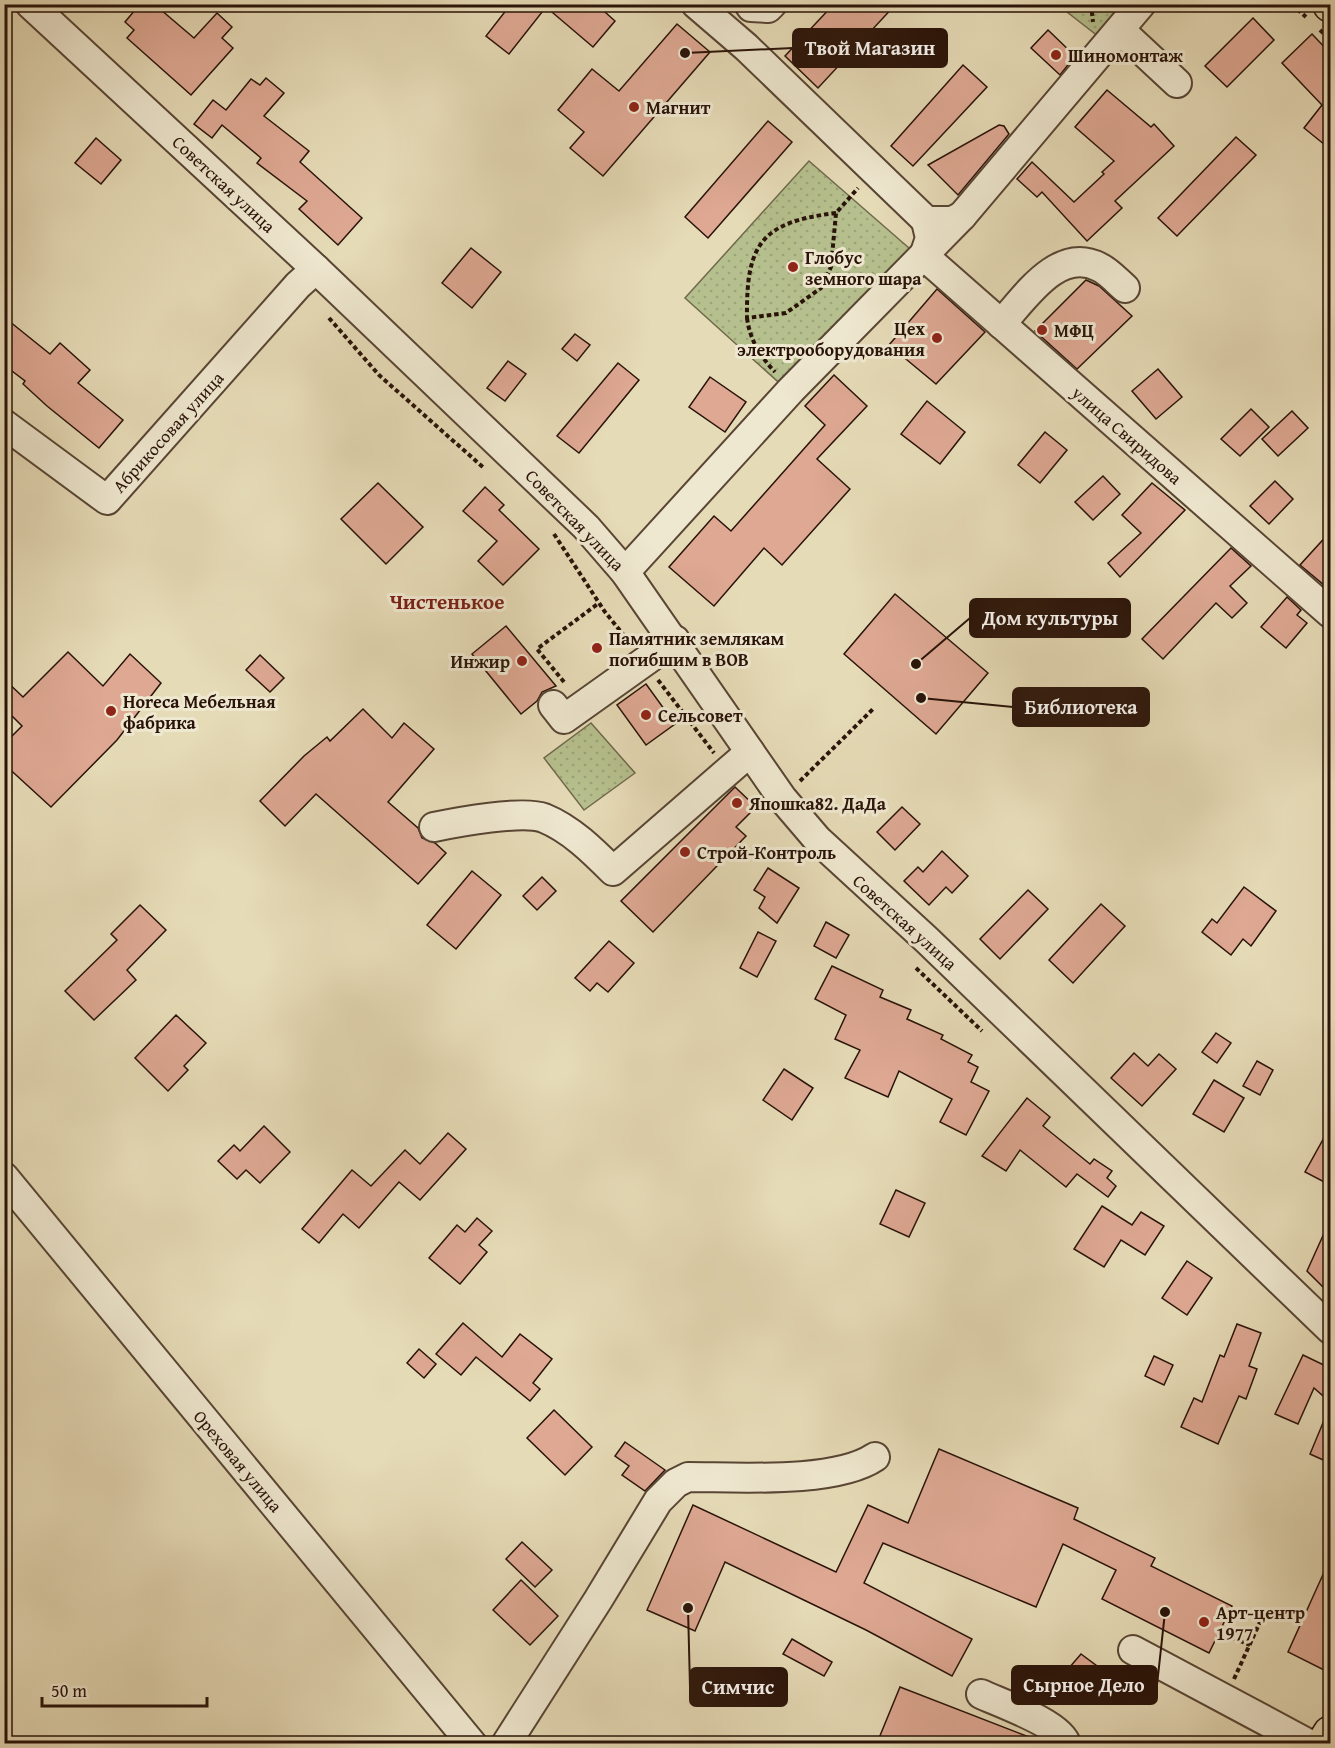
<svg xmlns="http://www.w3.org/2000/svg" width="1335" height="1748" font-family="'Gentium Book Plus',serif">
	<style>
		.grass { fill: url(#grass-dots); stroke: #706a4c; stroke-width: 1.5 }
		.building { fill: #dea893; stroke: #291309; stroke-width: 1.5 }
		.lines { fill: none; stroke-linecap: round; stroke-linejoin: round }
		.minor-casing { stroke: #584534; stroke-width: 32 }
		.major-casing { stroke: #291309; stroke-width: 36 }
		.path { stroke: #291309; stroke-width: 4; stroke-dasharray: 4.5 3; stroke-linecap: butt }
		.minor { stroke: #efe8d0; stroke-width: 28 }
		.major { stroke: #e6dbb7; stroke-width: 33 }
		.poi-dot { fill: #8f2418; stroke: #efe8d0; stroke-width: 2 }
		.labels { text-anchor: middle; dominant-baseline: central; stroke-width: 6; stroke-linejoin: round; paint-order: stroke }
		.poi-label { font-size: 18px; font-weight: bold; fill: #291309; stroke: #efe8d0; text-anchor: start }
		.street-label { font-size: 18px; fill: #291309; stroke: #efe8d0 }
		.quarter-label { font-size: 21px; font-weight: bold; fill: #7a1f14; stroke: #efe8d0 }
		.leader { fill: none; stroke: #291309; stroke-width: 2 }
		.callout-dot { fill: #291309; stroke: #efe8d0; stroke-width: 2 }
		.callout { fill: #291309; stroke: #291309; stroke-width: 2 }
		.callout-label { font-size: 20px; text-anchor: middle; font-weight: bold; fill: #fff }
	</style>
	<defs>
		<pattern id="grass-dots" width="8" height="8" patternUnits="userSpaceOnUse" patternTransform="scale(1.5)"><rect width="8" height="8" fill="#b6c08e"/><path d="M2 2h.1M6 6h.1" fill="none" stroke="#9ca479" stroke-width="1.8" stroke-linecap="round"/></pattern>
	</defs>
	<rect width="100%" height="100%" fill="#e6dbb7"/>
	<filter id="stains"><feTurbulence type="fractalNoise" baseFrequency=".00333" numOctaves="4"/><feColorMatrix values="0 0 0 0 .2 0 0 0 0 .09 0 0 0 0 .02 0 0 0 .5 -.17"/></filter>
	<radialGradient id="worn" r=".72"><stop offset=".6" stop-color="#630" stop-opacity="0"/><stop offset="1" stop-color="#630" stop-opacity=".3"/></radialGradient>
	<!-- grass -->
	<g class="grass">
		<polygon points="1058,5 1132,5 1103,40"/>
		<polygon points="809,161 917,255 786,389 685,298"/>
		<polygon points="591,723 635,773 584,810 544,758"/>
	</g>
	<!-- building -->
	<g class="building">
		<polygon points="140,4 154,4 194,38 217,13 232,27 222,38 233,48 191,95 127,38 134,30 125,22"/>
		<polygon points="511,4 596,4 615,21 593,47 546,7 509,54 486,36"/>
		<polygon points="834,4 896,4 818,88 785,56"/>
		<polygon points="1253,18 1274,40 1227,87 1205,66"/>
		<polygon points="677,24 710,52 603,176 570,148 584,132 558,110 592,69 619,91"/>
		<polygon points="1048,30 1075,56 1060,75 1031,48"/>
		<polygon points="1312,34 1330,53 1330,149 1304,128 1322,105 1282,63"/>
		<polygon points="963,65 987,87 913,166 891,146"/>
		<polygon points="266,78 284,93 264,116 309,151 300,162 362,218 338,245 299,209 307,201 257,163 261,158 222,125 212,138 194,124 213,100 226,110 251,79 260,85"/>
		<polygon points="1107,90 1151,127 1154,124 1174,146 1115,201 1122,208 1087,241 1042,192 1037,197 1017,179 1032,162 1074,202 1104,174 1102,172 1114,161 1075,127"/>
		<polygon points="768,121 792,142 708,238 685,217"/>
		<polygon points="999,125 1004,126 1009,134 958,195 928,165"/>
		<polygon points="1236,137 1256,155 1177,236 1158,218"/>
		<polygon points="96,138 121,160 101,184 75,163"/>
		<polygon points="471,248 501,272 472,308 442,283"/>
		<polygon points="1086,280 1099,286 1132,316 1077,369 1035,331"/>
		<polygon points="937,289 985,332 936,384 889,345"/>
		<polygon points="4,317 50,354 60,343 90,370 78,383 123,420 99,448 47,406 23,384 25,381 4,365"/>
		<polygon points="575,334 590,345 577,361 562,349"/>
		<polygon points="508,361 526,374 505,401 487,388"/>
		<polygon points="618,363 639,380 579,453 557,436"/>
		<polygon points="1158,369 1182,397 1156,419 1132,391"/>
		<polygon points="834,375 867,406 817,459 850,489 782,565 764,548 714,606 669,567 714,516 731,531 825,425 805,406"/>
		<polygon points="710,377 746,402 725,432 689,407"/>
		<polygon points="927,401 965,432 940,464 901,434"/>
		<polygon points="1251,409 1269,427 1240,456 1221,439"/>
		<polygon points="1292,411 1308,428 1278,456 1262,439"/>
		<polygon points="1045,432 1067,450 1040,483 1018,465"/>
		<polygon points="1103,476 1120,494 1093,520 1075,502"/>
		<polygon points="1275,481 1293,499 1269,524 1250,506"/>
		<polygon points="378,483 423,527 386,564 341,519"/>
		<polygon points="1152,483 1185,510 1120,577 1108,563 1141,533 1122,515"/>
		<polygon points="485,487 504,505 499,510 539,549 503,585 478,561 497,541 463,511"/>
		<polygon points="1330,532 1330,578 1324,585 1300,565"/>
		<polygon points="1231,548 1251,566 1230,586 1247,603 1232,618 1216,603 1163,659 1142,639"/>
		<polygon points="895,594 988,673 936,734 844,654"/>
		<polygon points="1287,597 1301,610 1297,615 1307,623 1286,648 1261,627"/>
		<polygon points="506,626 556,686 542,692 537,701 521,714 472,654"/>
		<polygon points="68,652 103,686 130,654 161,683 117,740 51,807 4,764 4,744 22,726 4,708 4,679 23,697"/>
		<polygon points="260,655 284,678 270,692 246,670"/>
		<polygon points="646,684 675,724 646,745 617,705"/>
		<polygon points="363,709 392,738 404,723 434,749 388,802 418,828 422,838 435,843 446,853 418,884 316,794 285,826 260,801 304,756 327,737 330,741"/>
		<polygon points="735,787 756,807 736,827 746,836 653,932 621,901"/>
		<polygon points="902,807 920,824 895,850 877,832"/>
		<polygon points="942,851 968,876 952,893 946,887 929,905 904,881 918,867 923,872"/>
		<polygon points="768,868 799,888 777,923 759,908 765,897 754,890"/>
		<polygon points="472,871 501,895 456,949 427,925"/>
		<polygon points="542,877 556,891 537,910 523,896"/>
		<polygon points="1244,887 1276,911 1251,946 1243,939 1231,955 1202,932 1212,919 1217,923"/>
		<polygon points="1028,890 1048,909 1000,959 980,939"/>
		<polygon points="1101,904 1125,926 1073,983 1049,960"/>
		<polygon points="140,905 166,930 127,970 136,980 94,1020 65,991 117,940 111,934"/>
		<polygon points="826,922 849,935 836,958 814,946"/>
		<polygon points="758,932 776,941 757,977 740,968"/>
		<polygon points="609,941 634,963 608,992 597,983 590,991 575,978"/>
		<polygon points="832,966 883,990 880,997 911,1010 907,1019 943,1035 941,1039 972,1055 968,1062 978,1067 971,1082 989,1091 966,1135 940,1122 952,1099 899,1071 888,1097 845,1078 860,1050 835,1039 846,1015 815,999"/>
		<polygon points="176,1015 206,1043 184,1066 188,1070 168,1091 135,1058"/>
		<polygon points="1216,1033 1231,1043 1217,1063 1202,1052"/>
		<polygon points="1134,1053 1148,1066 1159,1054 1176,1069 1142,1106 1111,1078"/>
		<polygon points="1257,1061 1273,1070 1260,1095 1243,1086"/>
		<polygon points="784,1069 813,1088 792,1120 763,1100"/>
		<polygon points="1214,1080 1244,1098 1224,1132 1193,1114"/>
		<polygon points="1027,1098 1050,1117 1043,1126 1090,1164 1094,1159 1112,1171 1107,1178 1116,1186 1108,1197 1077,1174 1066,1187 1020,1150 1006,1171 982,1156"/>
		<polygon points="264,1126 290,1152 260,1183 246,1170 237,1179 218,1161 234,1145 240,1151"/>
		<polygon points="1330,1127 1330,1185 1305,1172"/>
		<polygon points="448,1133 466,1149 420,1200 399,1182 359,1228 343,1214 319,1243 302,1229 352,1170 371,1186 405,1150 420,1164"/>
		<polygon points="896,1190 925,1203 909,1237 880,1224"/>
		<polygon points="1102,1206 1132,1225 1141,1212 1164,1226 1145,1255 1121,1240 1104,1267 1074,1249"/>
		<polygon points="477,1218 492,1231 479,1245 487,1252 460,1284 429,1258 457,1225 465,1232"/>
		<polygon points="1330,1220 1330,1294 1307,1271"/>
		<polygon points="1187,1261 1212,1278 1187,1315 1162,1298"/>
		<polygon points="463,1323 502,1357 520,1334 552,1359 533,1383 540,1389 530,1401 476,1357 461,1375 436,1354"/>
		<polygon points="1237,1324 1261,1333 1249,1366 1257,1369 1246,1399 1239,1396 1218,1444 1181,1427 1194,1398 1202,1402 1220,1355 1224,1357"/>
		<polygon points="419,1349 436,1364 424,1378 407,1363"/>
		<polygon points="1303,1355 1330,1368 1330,1402 1314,1388 1298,1424 1275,1414"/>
		<polygon points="1154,1356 1173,1365 1164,1385 1145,1376"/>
		<polygon points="1330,1406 1330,1463 1310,1454"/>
		<polygon points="554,1410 592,1447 565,1475 527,1438"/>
		<polygon points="625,1442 665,1470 645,1491 622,1475 629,1466 615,1456"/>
		<polygon points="939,1449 1078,1508 1074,1519 1155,1558 1151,1566 1232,1606 1209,1653 1102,1599 1116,1570 1063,1544 1036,1607 883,1543 864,1583 972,1639 952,1676 866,1630 725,1562 695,1631 647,1610 693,1505 836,1572 868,1505 908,1523"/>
		<polygon points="522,1542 552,1570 535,1587 506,1559"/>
		<polygon points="1330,1559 1330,1673 1288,1652"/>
		<polygon points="521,1580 558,1616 530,1645 493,1610"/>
		<polygon points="792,1639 832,1662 824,1676 783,1654"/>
		<polygon points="1081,1654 1097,1666 1085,1681 1069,1668"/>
		<polygon points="900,1687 1042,1742 1042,1743 877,1743"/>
	</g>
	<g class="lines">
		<!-- minor casing -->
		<g class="minor-casing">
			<g id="minor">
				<polyline points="30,4 316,269 586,527 625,572 782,798 817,839 927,940 1330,1329"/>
				<polyline points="696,4 746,47 939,233"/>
				<polyline points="749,4 751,7 768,8 772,4"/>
				<polyline points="1120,30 1177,83"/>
				<polyline points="962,216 952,221 926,221 930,238 924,256 1330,613"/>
				<path d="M1001,324C1025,298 1058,246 1099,267C1108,271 1117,281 1125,288"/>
				<polyline points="4,424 107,500 298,285 316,269"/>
				<polyline points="625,572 791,390 962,216 1141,4"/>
				<polyline points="553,705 564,719 675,640"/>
				<path d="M434,827C458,822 523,810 544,818C571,829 593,851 613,871L750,752"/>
				<polyline points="4,1177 472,1744"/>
				<polyline points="1133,1650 1309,1744"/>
				<path d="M981,1694C1000,1703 1061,1724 1066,1744"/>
				<path d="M506,1744L598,1600L658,1501L676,1483L688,1477C737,1477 835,1484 875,1457"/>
			</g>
		</g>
		<!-- major casing -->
		<g class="major-casing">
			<g id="major">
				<polyline points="1330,4 1330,5"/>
				<polyline points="1323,1744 1330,1733"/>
			</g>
		</g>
		<!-- path -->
		<g class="path">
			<polyline points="1091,4 1093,22"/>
			<polyline points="1292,4 1306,17"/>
			<polyline points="1320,30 1330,40"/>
			<path d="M836,213C761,222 746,244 747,318L786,313L821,288L831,267L836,213L858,188"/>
			<polyline points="329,318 379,375 485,469"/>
			<path d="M747,318C750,340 760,356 775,372"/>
			<polyline points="554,534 605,612 630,643"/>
			<polyline points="658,680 714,753"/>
			<polyline points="564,682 537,649 599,603"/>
			<polyline points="800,781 873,709"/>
			<polyline points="916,968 982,1031"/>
			<polyline points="1219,1632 1250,1645"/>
			<polyline points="1234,1679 1260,1622"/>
		</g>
		<!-- minor -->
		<use href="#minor" class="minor"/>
		<!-- major -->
		<use href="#major" class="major"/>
	</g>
	<!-- markers -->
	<g class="poi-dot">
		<circle cx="1056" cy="55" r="6"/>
		<circle cx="634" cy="107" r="6"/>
		<circle cx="793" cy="267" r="6"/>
		<circle cx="1042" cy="330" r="6"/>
		<circle cx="937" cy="338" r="6"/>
		<circle cx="597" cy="648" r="6"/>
		<circle cx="522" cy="661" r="6"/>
		<circle cx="111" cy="711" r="6"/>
		<circle cx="646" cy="715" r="6"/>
		<circle cx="737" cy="803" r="6"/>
		<circle cx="685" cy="852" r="6"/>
		<circle cx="1204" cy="1622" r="6"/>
	</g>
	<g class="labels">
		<!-- poi labels -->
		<g class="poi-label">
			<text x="1068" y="55">Шиномонтаж</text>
			<text x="646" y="107">Магнит</text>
			<text x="805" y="257">Глобус<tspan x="805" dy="21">земного шара</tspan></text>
			<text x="925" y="328" text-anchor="end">Цех<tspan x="925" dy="21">электрооборудования</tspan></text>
			<text x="1054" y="330">МФЦ</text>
			<text x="609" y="638">Памятник землякам<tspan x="609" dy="21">погибшим в ВОВ</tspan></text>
			<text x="510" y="661" text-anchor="end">Инжир</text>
			<text x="123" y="701">Horeca Мебельная<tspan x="123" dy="21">фабрика</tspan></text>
			<text x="658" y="715">Сельсовет</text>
			<text x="749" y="803">Япошка82. ДаДа</text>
			<text x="697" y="852">Строй-Контроль</text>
			<text x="1216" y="1612">Арт-центр<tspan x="1216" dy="21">1977</tspan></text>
		</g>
		<!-- street labels -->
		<g class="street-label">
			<text transform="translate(224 184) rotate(43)">Советская улица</text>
			<text transform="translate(168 432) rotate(-48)">Абрикосовая улица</text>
			<text transform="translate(1127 435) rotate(41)">улица Свиридова</text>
			<text transform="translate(575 520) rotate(46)">Советская улица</text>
			<text transform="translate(905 922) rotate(42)">Советская улица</text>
			<text transform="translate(238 1461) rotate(50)">Ореховая улица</text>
		</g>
		<!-- quarter labels -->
		<g class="quarter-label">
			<text x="447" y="601">Чистенькое</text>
		</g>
	</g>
	<!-- callouts -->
	<path class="leader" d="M685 53L793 48M916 664L970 618M921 698L1013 707M1165 1612L1157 1685M688 1608L690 1687"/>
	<g class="callout-dot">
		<circle cx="685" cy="53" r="6"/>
		<circle cx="916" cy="664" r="6"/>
		<circle cx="921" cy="698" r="6"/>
		<circle cx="1165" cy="1612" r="6"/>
		<circle cx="688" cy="1608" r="6"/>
	</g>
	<g class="callout">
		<rect x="793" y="29" width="154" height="38" rx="6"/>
		<rect x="970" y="599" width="160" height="38" rx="6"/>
		<rect x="1013" y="688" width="136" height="38" rx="6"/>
		<rect x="1012" y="1666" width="145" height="38" rx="6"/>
		<rect x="690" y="1668" width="97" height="38" rx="6"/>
	</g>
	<g class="callout-label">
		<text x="870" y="55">Твой Магазин</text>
		<text x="1050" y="625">Дом культуры</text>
		<text x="1081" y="714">Библиотека</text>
		<text x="1084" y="1692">Сырное Дело</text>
		<text x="738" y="1694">Симчис</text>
	</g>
	<!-- margin -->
	<rect width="1335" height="1748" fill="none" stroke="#e6dbb7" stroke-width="24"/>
	<rect x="6" y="6" width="1323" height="1736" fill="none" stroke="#291309" stroke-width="3"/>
	<rect x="12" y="12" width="1311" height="1724" fill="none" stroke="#291309" stroke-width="1.5"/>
	<!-- scale -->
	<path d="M42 1697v9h165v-9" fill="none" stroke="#291309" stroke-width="3"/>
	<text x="51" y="1697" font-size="18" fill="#291309" stroke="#efe8d0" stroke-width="4.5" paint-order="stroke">50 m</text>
	<rect width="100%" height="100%" filter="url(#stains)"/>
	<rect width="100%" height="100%" fill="url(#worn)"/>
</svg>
